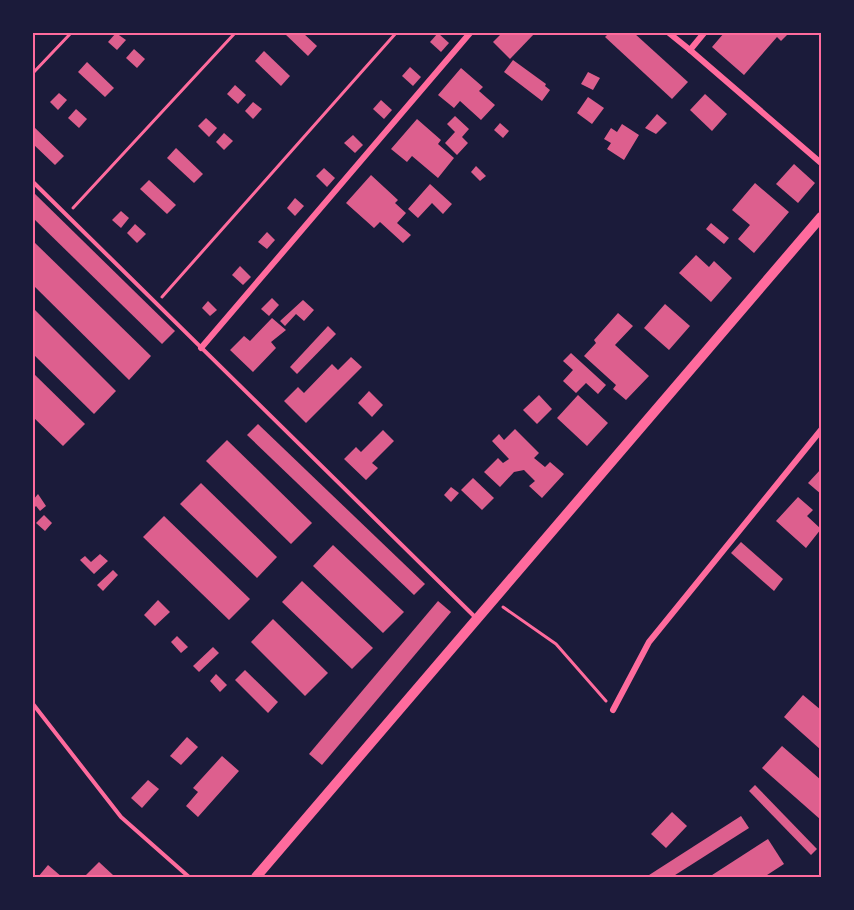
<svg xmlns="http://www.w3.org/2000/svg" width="854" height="910" font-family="'Source Serif 4',serif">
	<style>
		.building { fill: #dd5f8e }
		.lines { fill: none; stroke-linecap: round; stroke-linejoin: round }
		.path { stroke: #ff6b9d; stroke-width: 3 }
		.service { stroke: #ff6b9d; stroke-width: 4 }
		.minor { stroke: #ff6b9d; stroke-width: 6 }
		.secondary { stroke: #ff6b9d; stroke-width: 10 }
		.neatline { fill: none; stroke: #ff6b9d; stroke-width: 2 }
	</style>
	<rect width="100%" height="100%" fill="#1b1b3a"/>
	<!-- building -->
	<g class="building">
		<polygon points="116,33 126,40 117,50 108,42"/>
		<polygon points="284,33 303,33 317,46 308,56"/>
		<polygon points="438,33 449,43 441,52 430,42"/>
		<polygon points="502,33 535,33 510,59 493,42"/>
		<polygon points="609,33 634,33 688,82 672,99 605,37"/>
		<polygon points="724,33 789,33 781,41 777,37 744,75 712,47"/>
		<polygon points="134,49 145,59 137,68 126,58"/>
		<polygon points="264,51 290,76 281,86 255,61"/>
		<polygon points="513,60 546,84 545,86 550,90 542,101 504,72"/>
		<polygon points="87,62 114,88 105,97 78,72"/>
		<polygon points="410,67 421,77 413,86 402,76"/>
		<polygon points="461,68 483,87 479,91 495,105 481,120 460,101 454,108 438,95"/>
		<polygon points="588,72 600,78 593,90 581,84"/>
		<polygon points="235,85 246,95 238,104 227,94"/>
		<polygon points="59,93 67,100 58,110 50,102"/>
		<polygon points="705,94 727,114 712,131 690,110"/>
		<polygon points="588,97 604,108 592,124 577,113"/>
		<polygon points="381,100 392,110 384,119 373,109"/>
		<polygon points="253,102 262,109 253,119 245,111"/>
		<polygon points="76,109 87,119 79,128 68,118"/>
		<polygon points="657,114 667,123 656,134 645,128"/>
		<polygon points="455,116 469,129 462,137 468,143 457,155 445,143 455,132 447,124"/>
		<polygon points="206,118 217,128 209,137 198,126"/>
		<polygon points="417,119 441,140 438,144 454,158 438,178 412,156 407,162 391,149"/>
		<polygon points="500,123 509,131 503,138 494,130"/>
		<polygon points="622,124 639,135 624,160 607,149 611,143 604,139 611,128 617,132"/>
		<polygon points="33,126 64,156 55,165 33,144"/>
		<polygon points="224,133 233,141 224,150 216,142"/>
		<polygon points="353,135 363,145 355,153 344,143"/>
		<polygon points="176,148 203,174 194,183 167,158"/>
		<polygon points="794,164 815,183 798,203 776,184"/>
		<polygon points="476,166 486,176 480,181 471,172"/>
		<polygon points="324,168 335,178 327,187 316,176"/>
		<polygon points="371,175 398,200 395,203 406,213 397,223 411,235 403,243 380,222 374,228 346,203"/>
		<polygon points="149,180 176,205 167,214 140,189"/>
		<polygon points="755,183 789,212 754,253 738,239 750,225 732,210"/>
		<polygon points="430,184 452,204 443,214 432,203 418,218 408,209"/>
		<polygon points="33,192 175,331 162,344 33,218"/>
		<polygon points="295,198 304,206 295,216 287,208"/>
		<polygon points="121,211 129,218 121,228 112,220"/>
		<polygon points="711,223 729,238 724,244 706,229"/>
		<polygon points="135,224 146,234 137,243 127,233"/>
		<polygon points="267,232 275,240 267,249 258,242"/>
		<polygon points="33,241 151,356 129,380 33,285"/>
		<polygon points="696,255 709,267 714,261 732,278 711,302 679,273"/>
		<polygon points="240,266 251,277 243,285 232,275"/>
		<polygon points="272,298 279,305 269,316 261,309"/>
		<polygon points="303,300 314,310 304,321 296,314 285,326 280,321"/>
		<polygon points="208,301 217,310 210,316 202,308"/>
		<polygon points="665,304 690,326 669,350 644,328"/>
		<polygon points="33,308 116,391 94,414 33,354"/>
		<polygon points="618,313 633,326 615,345 649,376 626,400 613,389 616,385 584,356 596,343 594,340"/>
		<polygon points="272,318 286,330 271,342 276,348 253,372 230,350 244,336 250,341"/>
		<polygon points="328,326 336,334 297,374 290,367"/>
		<polygon points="571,353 606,385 598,394 586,383 576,393 563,381 573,370 563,361"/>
		<polygon points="351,357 362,367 306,423 284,401 298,387 304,393 332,364 338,370"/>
		<polygon points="33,373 85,424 63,446 33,417"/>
		<polygon points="369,391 383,405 372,417 358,403"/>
		<polygon points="539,395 552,409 537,424 523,410"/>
		<polygon points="578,395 608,423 587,446 557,418"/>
		<polygon points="258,424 425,584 414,595 247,435"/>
		<polygon points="515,429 539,453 534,458 545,467 550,462 564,474 542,498 529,486 535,481 524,470 514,472 500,487 484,472 498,458 503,463 509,459 492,441 499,434 504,440"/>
		<polygon points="383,430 394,441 372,463 378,468 366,480 344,459 356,447 361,452"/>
		<polygon points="227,440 312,523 291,544 206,461"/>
		<polygon points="821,469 821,494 808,483"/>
		<polygon points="473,478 494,498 482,510 461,490"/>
		<polygon points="201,483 277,557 257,578 180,504"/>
		<polygon points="451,487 459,493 451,502 444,495"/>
		<polygon points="38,494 46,506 40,511 36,506 33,509 33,500"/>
		<polygon points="798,497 813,510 807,516 821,529 806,548 776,521"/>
		<polygon points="44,515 52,523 45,531 36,523"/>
		<polygon points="164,516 250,599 229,620 143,537"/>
		<polygon points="741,542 783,579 774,591 731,553"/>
		<polygon points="333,545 404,612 383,633 313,566"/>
		<polygon points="100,554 108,561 94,574 80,560 85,556 91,562"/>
		<polygon points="113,570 118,575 103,591 97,585"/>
		<polygon points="302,581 373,648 352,669 282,602"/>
		<polygon points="158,600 170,612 155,626 144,615"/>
		<polygon points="438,601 451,612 322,765 309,754"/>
		<polygon points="273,619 328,673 305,696 251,642"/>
		<polygon points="177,636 188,647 181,653 171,642"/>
		<polygon points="213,647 219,653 199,672 193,666"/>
		<polygon points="245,670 278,702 268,713 235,680"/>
		<polygon points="216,674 227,685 220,692 210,681"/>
		<polygon points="803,695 821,710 821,750 784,717"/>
		<polygon points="187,737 198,747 181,765 170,756"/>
		<polygon points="782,746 821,780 821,820 762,768"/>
		<polygon points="222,756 239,771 198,817 186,806 198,792 193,788"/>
		<polygon points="148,780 159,789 142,808 131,798"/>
		<polygon points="755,785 817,849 811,855 749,791"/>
		<polygon points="672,812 687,826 666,848 651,834"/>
		<polygon points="741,816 749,828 672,877 646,877"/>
		<polygon points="768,839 784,864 764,877 709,877"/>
		<polygon points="99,862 113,875 111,877 84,877"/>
		<polygon points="48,865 62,877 38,877"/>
	</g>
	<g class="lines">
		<!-- path -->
		<g class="path">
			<polyline points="33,73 71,33"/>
			<polyline points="73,208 235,33"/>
			<polyline points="162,297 396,33"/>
			<polyline points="503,607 556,644 606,701"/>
		</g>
		<!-- service -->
		<g class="service">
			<polyline points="33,182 475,617"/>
			<polyline points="33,704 121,817 189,877"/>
		</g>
		<!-- minor -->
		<g class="minor">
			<polyline points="669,33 690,50"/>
			<polyline points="704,33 690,50 821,163"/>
			<polyline points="201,348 470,33"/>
			<polyline points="613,710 649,642 821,430"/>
		</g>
		<!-- secondary -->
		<polyline class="secondary" points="256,877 821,217"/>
	</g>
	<!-- border -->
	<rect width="854" height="910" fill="none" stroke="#1b1b3a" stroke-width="69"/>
	<rect x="34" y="34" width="786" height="842" class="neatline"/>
</svg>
